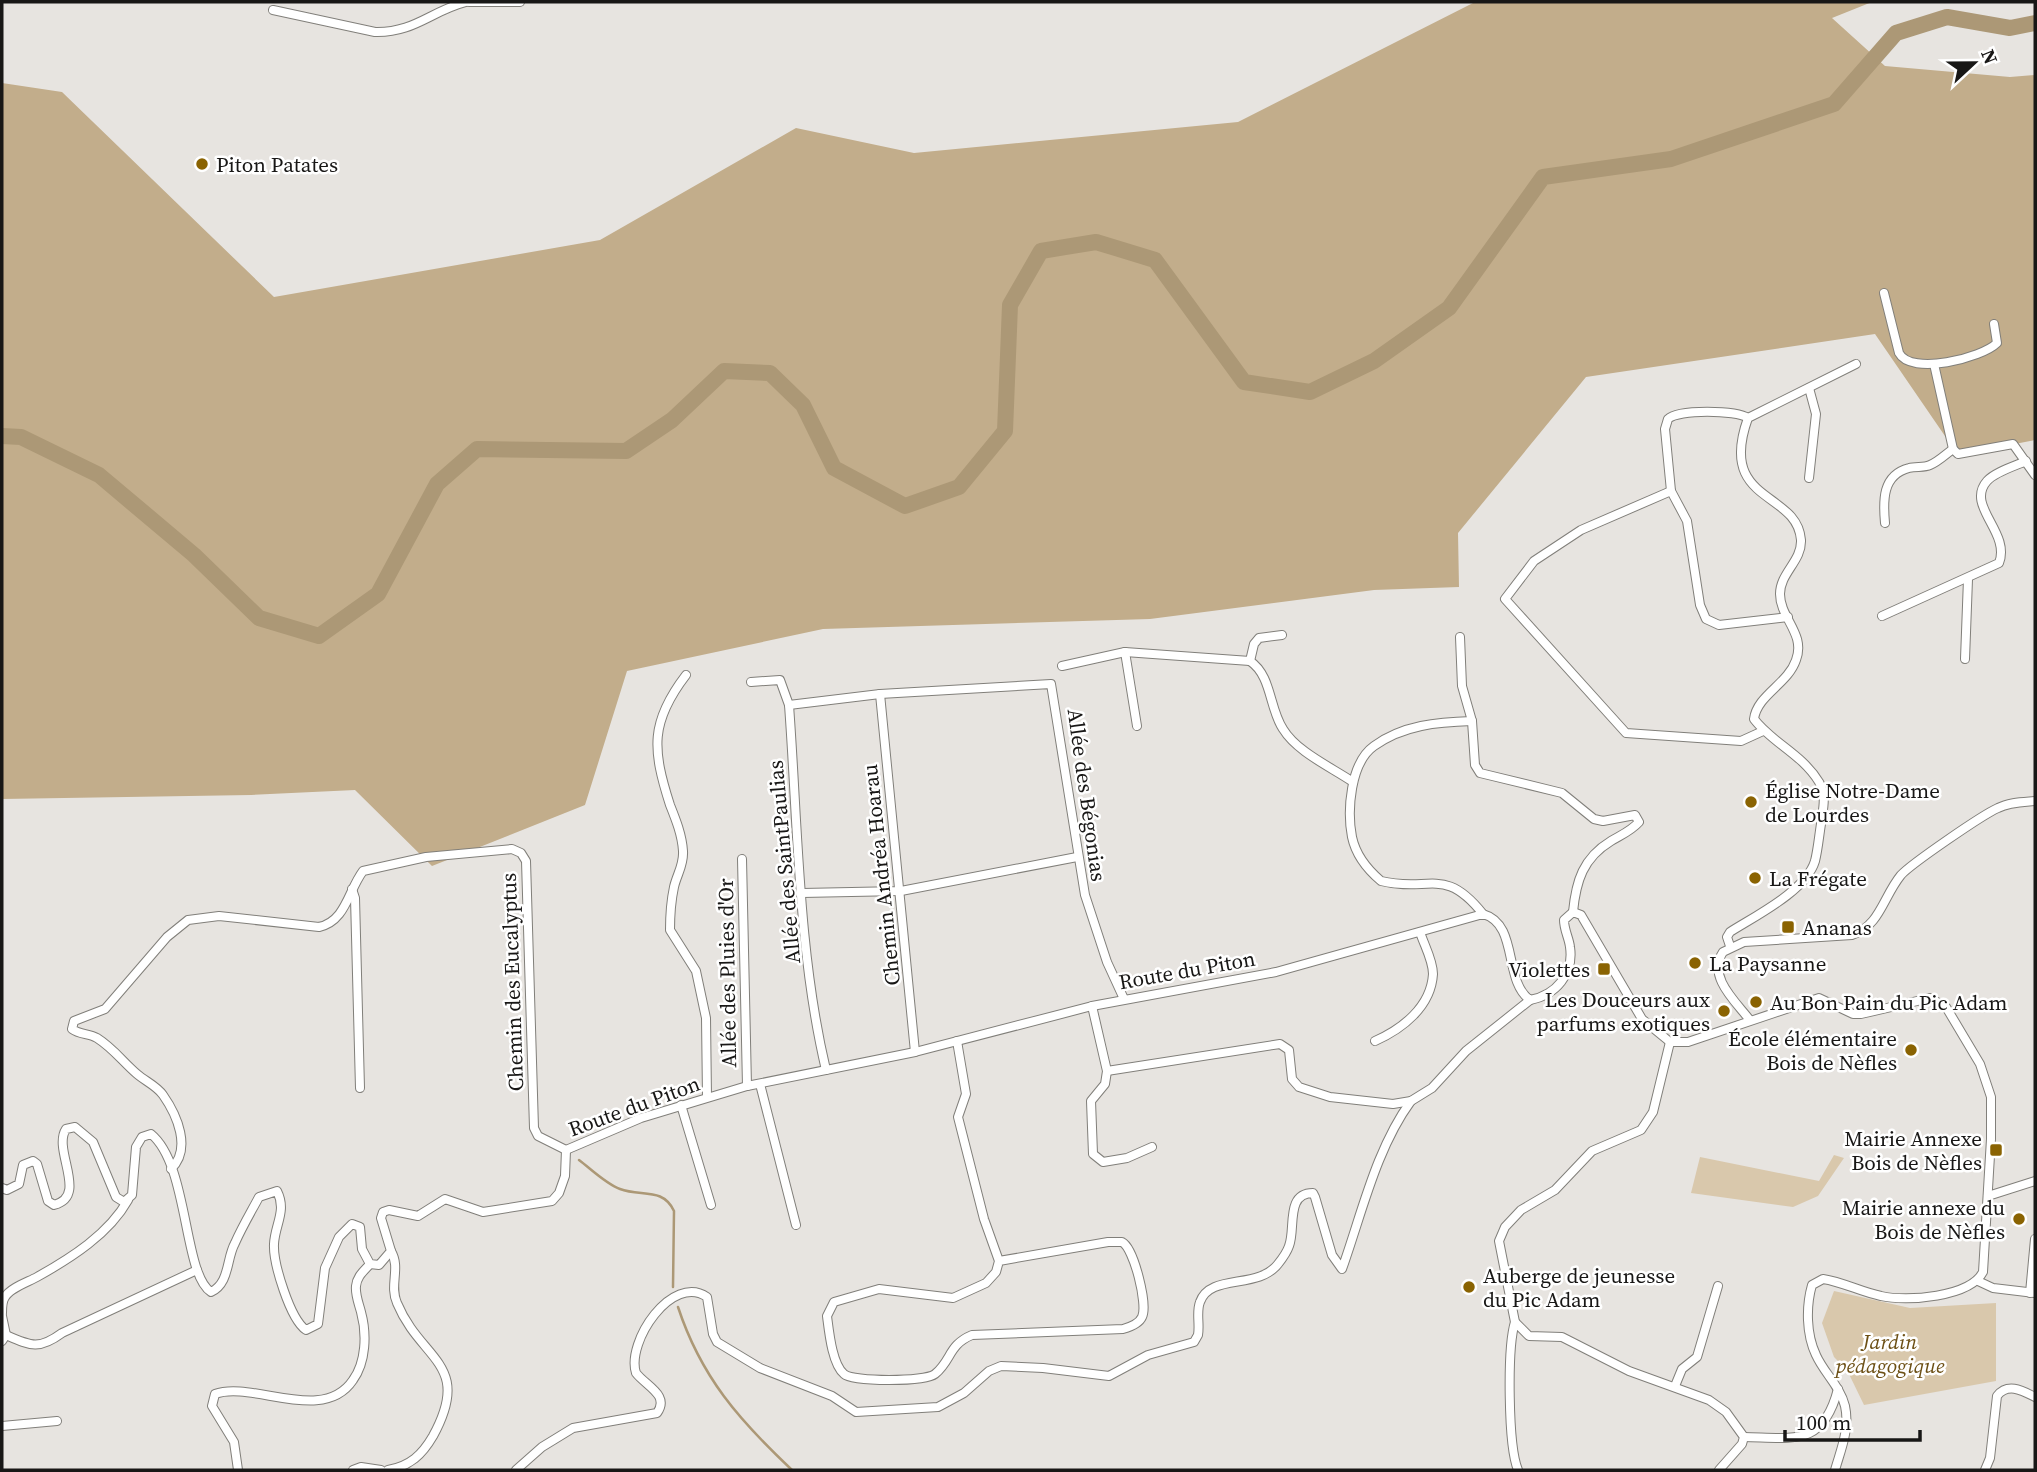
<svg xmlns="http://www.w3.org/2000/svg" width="2037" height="1472" font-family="'Source Serif 4',serif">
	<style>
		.green { fill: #d9c8ac }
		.forest { fill: #c2ad8b }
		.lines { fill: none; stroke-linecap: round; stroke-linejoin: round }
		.stream { stroke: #ac9876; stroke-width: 2.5 }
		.river { stroke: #ac9876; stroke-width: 16 }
		.street-casing { stroke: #817f7a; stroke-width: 10 }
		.street { stroke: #fff; stroke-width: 8 }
		.poi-dot { fill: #8a6302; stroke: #fff; stroke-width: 2.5 }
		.labels { text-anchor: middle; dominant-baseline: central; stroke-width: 5; stroke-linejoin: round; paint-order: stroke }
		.poi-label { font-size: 21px; fill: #181716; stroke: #fff; text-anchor: start }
		.street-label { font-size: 21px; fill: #181716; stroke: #fff }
		.park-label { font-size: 21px; font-style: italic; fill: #6c4f14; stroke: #fff }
	</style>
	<rect width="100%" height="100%" fill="#e7e4e0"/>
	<!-- green -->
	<g class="green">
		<polygon points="1834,1155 1844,1158 1818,1196 1793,1207 1691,1193 1700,1157 1819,1181"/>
		<polygon points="1834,1291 1910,1308 1996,1303 1996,1381 1864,1405 1847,1370 1834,1357 1822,1323"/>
	</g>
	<!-- forest -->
	<polygon class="forest" points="1475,2 1872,2 1832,18 1885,66 2010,77 2035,75 2035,440 1958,455 1875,334 1586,377 1458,533 1459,587 1374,590 1150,619 823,629 627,671 585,805 432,866 355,790 251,795 2,799 2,83 62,92 274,297 600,240 796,128 914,153 1238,122"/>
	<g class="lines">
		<!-- stream -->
		<g class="stream">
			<path d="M579,1160C591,1169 606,1184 620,1189C641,1197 663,1187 674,1211L673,1287"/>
			<path d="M678,1307C701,1377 739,1420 792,1470"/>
		</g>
		<!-- river -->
		<polyline class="river" points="2,436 21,437 99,475 194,555 259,618 319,636 378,594 437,484 477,449 626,451 672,420 724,371 770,373 803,405 834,468 905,506 959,487 1005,431 1010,305 1041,251 1096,242 1155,260 1244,382 1310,392 1374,361 1449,308 1543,177 1671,159 1834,104 1896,33 1947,17 2010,28 2035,23"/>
		<!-- street casing -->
		<g class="street-casing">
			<g id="street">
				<polyline points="469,2 520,2"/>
				<path d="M273,10L375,32C414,33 431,11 466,2"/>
				<path d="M1884,293L1899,353C1911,376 1982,358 1997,343L1994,324"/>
				<polyline points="1934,364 1953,449 1958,454 2013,444 2035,475"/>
				<path d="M1748,418C1736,410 1678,409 1668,419L1665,429L1671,491L1687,521L1700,605L1706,619L1719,625L1788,617"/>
				<polyline points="1809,478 1816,414 1809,388"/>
				<polyline points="1671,491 1581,530 1534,561 1505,599 1626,733 1741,741 1763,731"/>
				<path d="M1885,523C1883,501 1882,475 1909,468C1916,466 1924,468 1930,465C1938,462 1946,454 1953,449"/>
				<path d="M1882,616L1999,563C2011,532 1965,506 1987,481C1995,472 2015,466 2026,461"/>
				<path d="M1460,637L1462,686L1472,721L1475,765L1480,773L1562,793L1594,819L1603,821L1635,815L1639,822C1631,831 1621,835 1611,841C1583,858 1576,881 1573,912"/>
				<polyline points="1125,652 1137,726"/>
				<polyline points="1965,659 1968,579"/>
				<polyline points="1250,661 1254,644 1259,638 1282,635"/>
				<path d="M1062,666L1125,652L1250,661C1272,676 1269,708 1283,729C1297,752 1331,767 1353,782"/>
				<path d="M686,675C650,722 652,749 670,805C676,820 682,835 683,851C684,865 677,874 674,887C671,901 670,915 670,930L696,971L706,1018L707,1097"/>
				<path d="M751,682L780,680L789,705C798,826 798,952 826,1070"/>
				<polyline points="880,694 915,1052"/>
				<polyline points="789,705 880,694 1051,684 1085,895 1107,962 1124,999"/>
				<path d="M1472,721C1438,722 1403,725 1374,746C1350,763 1347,811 1352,837C1356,856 1368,870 1381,881C1429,893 1444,865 1483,914"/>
				<polyline points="742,859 747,1086"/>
				<polyline points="352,889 355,898 360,1088"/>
				<polyline points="802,893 901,891 1077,857"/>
				<path d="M1730,946L1727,937L1730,932C1755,916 1806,891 1815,861C1818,849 1819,836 1821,824C1823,808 1827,796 1819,782C1802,754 1771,742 1754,719C1757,695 1788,684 1796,660C1806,634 1780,618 1780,594C1780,573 1802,561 1801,540C1797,490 1717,504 1748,418L1856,364"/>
				<polyline points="1092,1006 1107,1071 1105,1084 1091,1101 1093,1154 1103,1162 1127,1158 1152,1147"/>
				<path d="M1749,1019C1735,1001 1707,976 1723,952L1744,942L1852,935C1880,926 1883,897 1901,875C1911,864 1982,815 1998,808C2009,802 2023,802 2035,801"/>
				<path d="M957,1041L966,1094L958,1117L984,1219L999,1261L996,1272L986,1283L953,1298L879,1289L834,1302L827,1316C829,1331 832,1364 844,1374C853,1382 925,1382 935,1374C952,1360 948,1345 972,1335L1123,1329C1130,1327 1139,1324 1142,1317C1148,1305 1134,1248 1122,1242H1108L999,1261"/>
				<path d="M1375,1041C1402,1029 1431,1007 1433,974C1433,960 1424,945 1420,932"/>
				<polyline points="1107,1071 1280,1044 1289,1050 1292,1079 1299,1087 1330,1097 1393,1104 1411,1101 1432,1088 1466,1051 1530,1000"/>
				<polyline points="760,1084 796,1225"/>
				<polyline points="681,1105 711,1205"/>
				<path d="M566,1150L641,1118L747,1086L915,1052L1092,1006L1276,972L1483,914C1519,924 1503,981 1530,1000C1556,995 1574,974 1570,947C1569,938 1564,930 1564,920L1573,912L1581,915L1642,1019L1670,1042H1688L1819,998L1853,1014H1861L1930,998L1946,1007L1980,1064L1991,1097V1139L1983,1272C1970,1297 1907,1302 1881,1296C1861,1292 1843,1282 1823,1279L1812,1285C1806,1306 1806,1334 1816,1355C1824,1373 1840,1386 1845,1406C1850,1429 1841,1449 1835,1470"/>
				<path d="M171,1169C192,1149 177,1115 163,1095C157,1086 145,1081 137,1074C123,1062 113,1048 97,1038C89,1033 80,1035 72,1029L74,1021L105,1009L167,937L188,920L219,916L319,927C346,921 348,891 363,871L426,857L512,849L521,853L526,861L534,1128L538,1136L566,1150"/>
				<path d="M2,1188L7,1190L19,1184L23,1165L33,1161L37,1164L48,1201L54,1205C89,1196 52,1150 66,1129L75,1127L93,1142L116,1197L124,1202L132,1195L136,1147L142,1137L151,1134C189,1165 183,1274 211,1292C230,1283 226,1259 235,1243C242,1227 251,1212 259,1197L277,1191C287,1211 275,1224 274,1244C273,1263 290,1319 306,1330L318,1324L325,1268L339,1237L352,1224L360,1227L362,1249L370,1264L379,1265L391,1251L381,1218L383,1212L389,1210L418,1216L445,1199L483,1212L552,1201L559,1193L565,1176L566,1150"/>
				<polyline points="1988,1196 2035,1181"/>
				<polyline points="1978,1281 1993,1288 2035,1293"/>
				<polyline points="2030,1293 2035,1239"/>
				<path d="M2,1313C2,1308 2,1301 5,1297C10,1288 28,1282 37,1277C71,1258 109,1234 128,1200"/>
				<polyline points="2,1316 6,1335 2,1341"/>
				<polyline points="1515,1322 1499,1241 1505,1227 1521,1210 1555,1190 1592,1151 1641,1130 1653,1112 1670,1042"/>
				<path d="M6,1335C31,1346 39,1350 62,1333L197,1270"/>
				<polyline points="1675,1386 1682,1369 1697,1357 1718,1286"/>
				<polyline points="2,1426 57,1421"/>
				<path d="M1744,1437C1794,1438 1823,1447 1838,1389"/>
				<path d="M238,1470L234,1442L212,1406L215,1394C252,1380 323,1425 353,1380C366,1362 367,1334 361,1312C359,1304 355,1295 356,1286C357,1276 364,1271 370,1264"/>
				<polyline points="353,1470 361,1467 381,1470"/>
				<path d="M388,1470C410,1466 422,1455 433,1436C473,1363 421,1361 397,1303C389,1285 401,1268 391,1251"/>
				<path d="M516,1470L542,1447L573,1428L657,1413C670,1395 646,1386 636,1373C626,1342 672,1273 707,1297L713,1334L717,1342L760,1368L832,1396L856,1412L938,1407L964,1393L989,1371L1001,1366L1043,1368L1109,1376L1148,1355L1194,1342L1198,1335C1200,1324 1196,1312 1200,1302C1210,1273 1258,1290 1278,1264C1282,1259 1287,1252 1289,1246C1296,1229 1285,1193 1313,1193L1315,1197L1332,1255L1342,1269C1362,1213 1376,1149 1411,1101"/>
				<path d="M1518,1470C1508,1446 1507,1348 1515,1322L1529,1336L1562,1337L1629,1371L1709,1400L1726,1412L1744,1437L1742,1444L1719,1470"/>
				<path d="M1985,1470L1990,1458L1997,1396C2008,1382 2023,1391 2035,1397"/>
			</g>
		</g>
		<!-- street -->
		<use href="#street" class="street"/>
	</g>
	<!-- markers -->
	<g class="poi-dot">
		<circle cx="202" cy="164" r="7"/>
		<circle cx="1751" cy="802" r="7"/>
		<circle cx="1755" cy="878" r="7"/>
		<rect x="1781" y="920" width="14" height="14" rx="3.5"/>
		<circle cx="1695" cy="963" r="7"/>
		<rect x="1597" y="962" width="14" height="14" rx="3.5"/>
		<circle cx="1756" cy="1002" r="7"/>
		<circle cx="1724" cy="1011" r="7"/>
		<circle cx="1911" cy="1050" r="7"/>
		<rect x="1989" y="1143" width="14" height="14" rx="3.5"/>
		<circle cx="2019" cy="1219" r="7"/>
		<circle cx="1469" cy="1287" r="7"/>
	</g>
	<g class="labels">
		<!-- poi labels -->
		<g class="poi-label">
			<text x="216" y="164">Piton Patates</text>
			<text x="1765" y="790">Église Notre-Dame<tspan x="1765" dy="24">de Lourdes</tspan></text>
			<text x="1769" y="878">La Frégate</text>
			<text x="1802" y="927">Ananas</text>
			<text x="1709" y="963">La Paysanne</text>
			<text x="1590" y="969" text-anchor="end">Violettes</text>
			<text x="1710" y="999" text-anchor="end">Les Douceurs aux<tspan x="1710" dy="24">parfums exotiques</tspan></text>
			<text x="1770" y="1002">Au Bon Pain du Pic Adam</text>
			<text x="1897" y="1038" text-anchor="end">École élémentaire<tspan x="1897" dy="24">Bois de Nèfles</tspan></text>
			<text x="1982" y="1138" text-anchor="end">Mairie Annexe<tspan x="1982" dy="24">Bois de Nèfles</tspan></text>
			<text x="2005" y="1207" text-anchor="end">Mairie annexe du<tspan x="2005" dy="24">Bois de Nèfles</tspan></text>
			<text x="1483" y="1275">Auberge de jeunesse<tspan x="1483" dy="24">du Pic Adam</tspan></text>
		</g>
		<!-- street labels -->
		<g class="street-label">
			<text transform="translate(1087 795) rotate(82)">Allée des Bégonias</text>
			<text transform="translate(784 862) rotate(-95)">Allée des SaintPaulias</text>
			<text transform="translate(881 875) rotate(-96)">Chemin Andréa Hoarau</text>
			<text transform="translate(1187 970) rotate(-10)">Route du Piton</text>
			<text transform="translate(727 973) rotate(-91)">Allée des Pluies d'Or</text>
			<text transform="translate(512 982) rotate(-92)">Chemin des Eucalyptus</text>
			<text transform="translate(634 1106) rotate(-20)">Route du Piton</text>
		</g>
		<!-- park labels -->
		<g class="park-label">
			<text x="1890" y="1341">Jardin<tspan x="1890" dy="24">pédagogique</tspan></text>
		</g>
	</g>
	<!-- border -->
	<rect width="2037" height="1472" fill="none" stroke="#181716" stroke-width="7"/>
	<!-- north arrow -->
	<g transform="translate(1974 63) rotate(68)" stroke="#ffffff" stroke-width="5" paint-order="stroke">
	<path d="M0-5L12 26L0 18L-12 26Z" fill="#181716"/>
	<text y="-10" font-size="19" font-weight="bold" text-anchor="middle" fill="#181716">N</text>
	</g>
	<!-- scale -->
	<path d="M1785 1430v10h135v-10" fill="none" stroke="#181716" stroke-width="3.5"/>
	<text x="1796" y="1430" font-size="21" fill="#181716" stroke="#ffffff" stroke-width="5" paint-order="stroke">100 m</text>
</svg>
